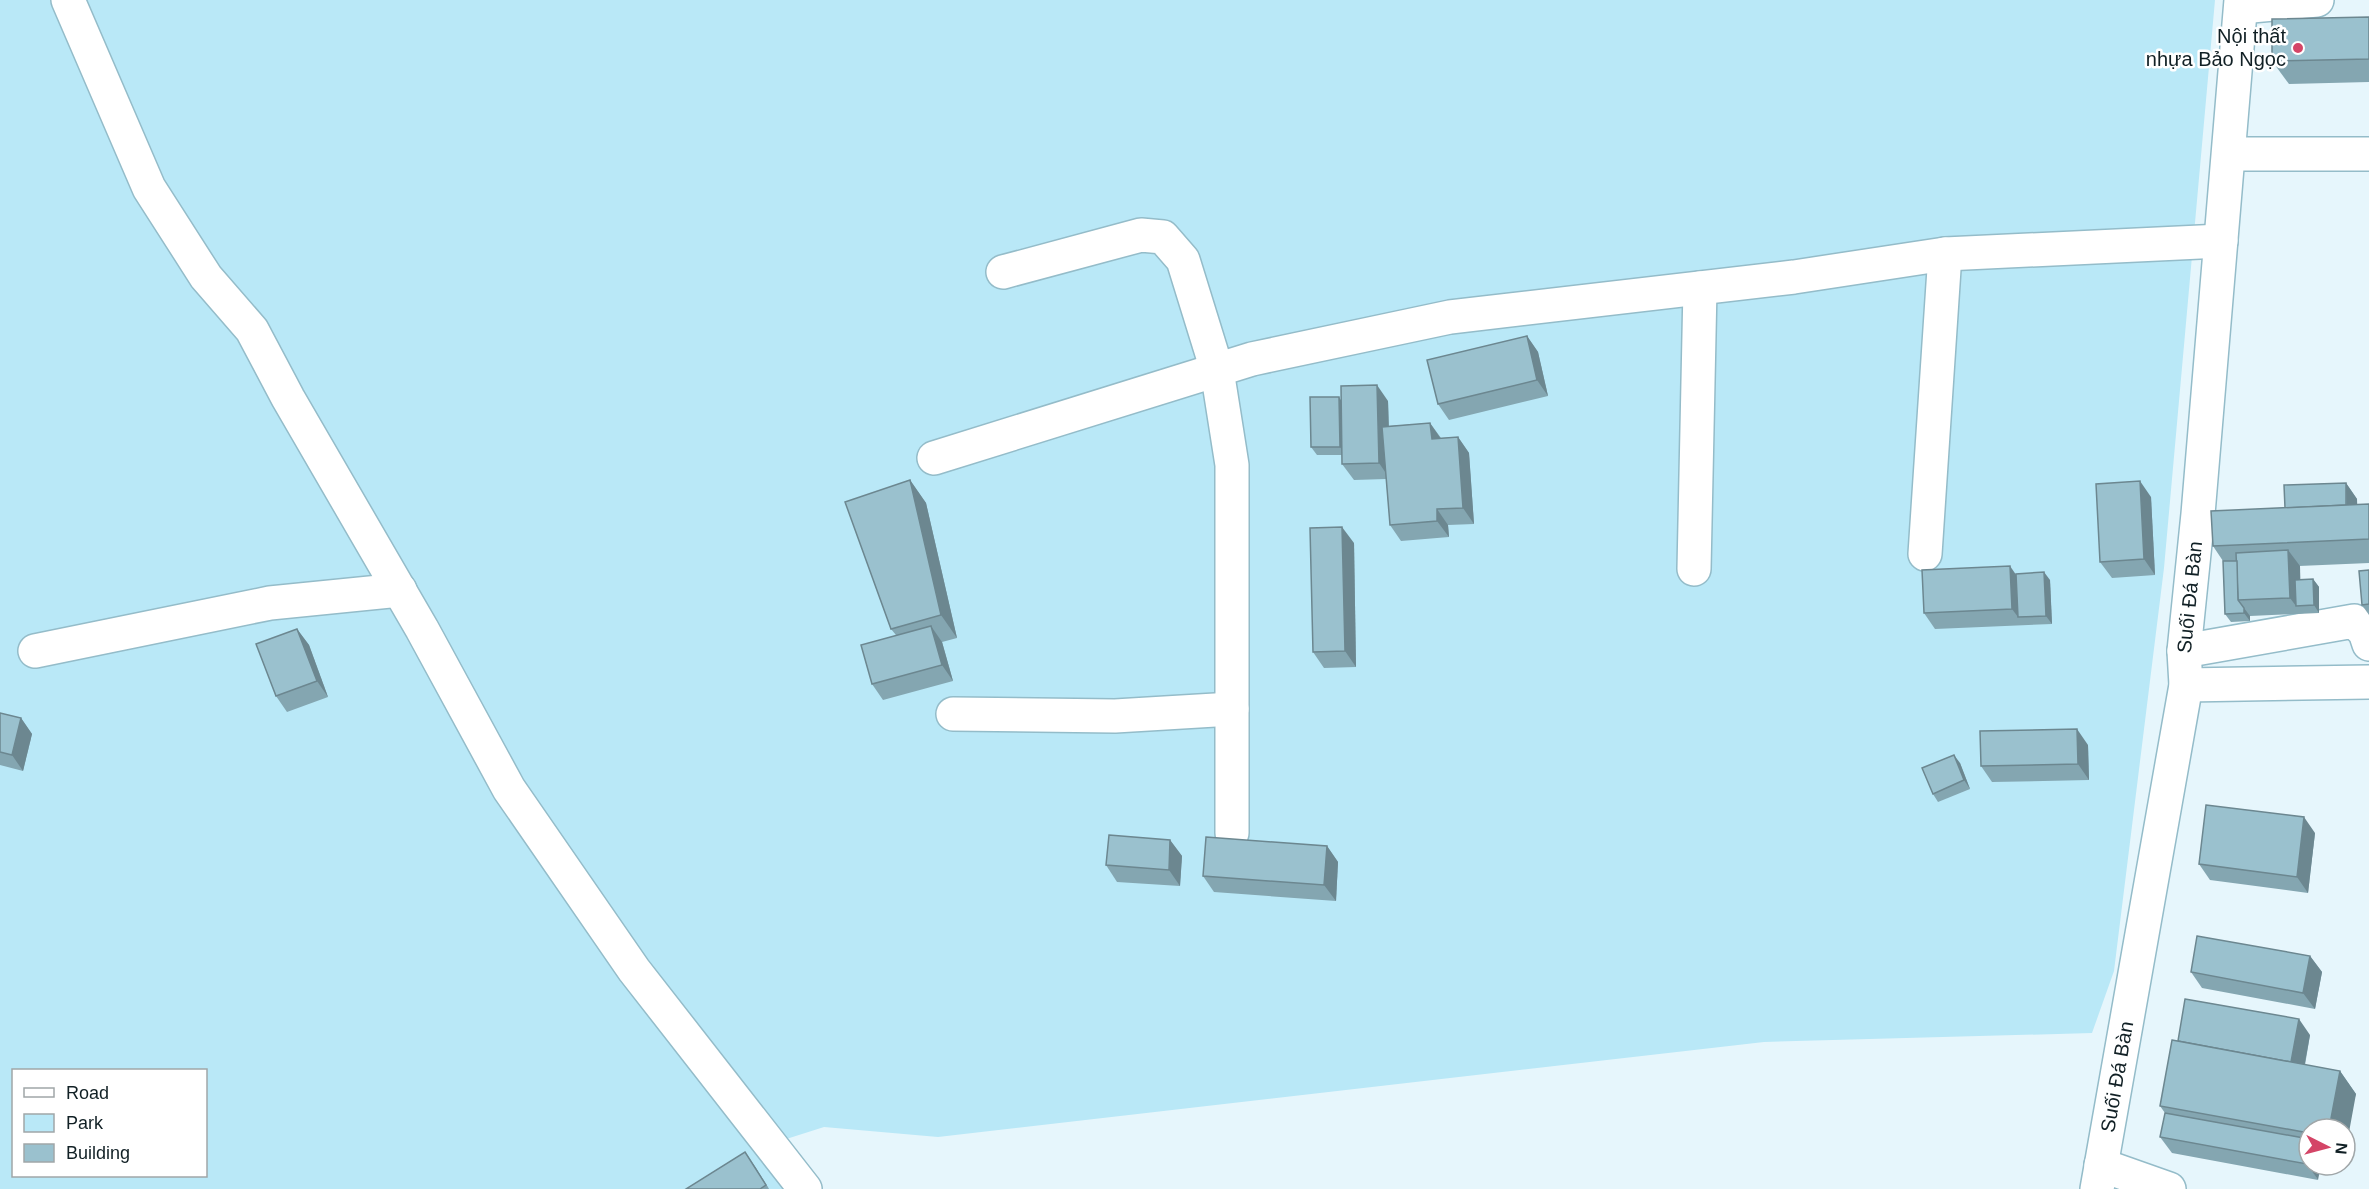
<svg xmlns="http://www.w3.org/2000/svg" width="2369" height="1189" font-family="Helvetica,sans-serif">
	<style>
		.green { fill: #b9e8f7; fill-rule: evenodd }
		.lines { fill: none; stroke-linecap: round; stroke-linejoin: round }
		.minor-casing { stroke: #94bcc9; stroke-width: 36 }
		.tertiary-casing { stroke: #94bcc9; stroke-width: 36 }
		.minor { stroke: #fff; stroke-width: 33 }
		.tertiary { stroke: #fff; stroke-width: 33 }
		.wall { fill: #84a6b1 }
		.shaded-wall { fill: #6c8790 }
		.building { fill: #9ac1ce; stroke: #6c8790; stroke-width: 1.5 }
		.poi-dot { fill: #d44567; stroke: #fff; stroke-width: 2 }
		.labels { text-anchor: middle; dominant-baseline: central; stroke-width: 5; stroke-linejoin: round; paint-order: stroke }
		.poi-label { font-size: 20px; fill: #112025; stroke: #fff; text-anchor: end }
		.street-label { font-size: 20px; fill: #112025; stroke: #fff }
	</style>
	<rect width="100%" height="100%" fill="#e6f6fc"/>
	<!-- green -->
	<path class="green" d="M0,0H2215L2164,568L2114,971L2092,1033L1764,1042L938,1137L824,1127L755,1149L787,1189H0ZM14,1070H206V1176H14Z"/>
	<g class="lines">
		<!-- minor casing -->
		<g class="minor-casing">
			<g id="minor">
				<polyline points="68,0 149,188 206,277 252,330 288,398 422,629 509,789 634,970 805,1189"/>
				<polyline points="2241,7 2317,0"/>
				<polyline points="2229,154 2369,154"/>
				<polyline points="1003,272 1141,235 1163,237 1183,260 1217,370 1232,465 1232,833"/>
				<polyline points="934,458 1252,359 1450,317 1794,277 1945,254 2221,241"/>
				<polyline points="1925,554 1945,254"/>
				<polyline points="1694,569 1700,288"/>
				<polyline points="35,651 270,603 400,590"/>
				<polyline points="2184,651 2354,621 2365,632 2369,644"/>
				<polyline points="2186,685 2369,682"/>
				<polyline points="953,714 1115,716 1232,709"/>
				<polyline points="2101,1165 2169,1189"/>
			</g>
		</g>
		<!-- tertiary casing -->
		<g class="tertiary-casing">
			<g id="tertiary">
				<path id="s1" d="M2097,1189L2186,685L2184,651L2198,514L2241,0"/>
			</g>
		</g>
		<!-- minor -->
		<use href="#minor" class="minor"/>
		<!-- tertiary -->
		<use href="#tertiary" class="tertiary"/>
	</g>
	<!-- wall -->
	<g class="wall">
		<polygon points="2369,17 2369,82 2289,84 2272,61"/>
		<polygon points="1527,336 1538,352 1548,396 1449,420 1438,404"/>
		<polygon points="1341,401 1388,401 1389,426 1430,423 1441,438 1458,437 1469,453 1474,524 1448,525 1449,537 1401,541 1390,525 1386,479 1354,480 1342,464 1342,455 1317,455 1311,447"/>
		<polygon points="910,480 926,503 957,638 942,642 953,681 883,700 872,684 896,635 891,629"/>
		<polygon points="2346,483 2357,499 2357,504 2369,504 2369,563 2299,566 2300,579 2313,579 2319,587 2319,613 2250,616 2250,621 2231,622 2225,614 2223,561 2213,546 2285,508"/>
		<polygon points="2151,497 2155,575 2112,578 2100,562"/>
		<polygon points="1354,543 1356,667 1324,668 1313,652"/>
		<polygon points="2369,570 2369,615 2362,605"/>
		<polygon points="2016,574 2050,580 2052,624 1935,629 1924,613"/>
		<polygon points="297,629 309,645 328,697 287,712 276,696"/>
		<polygon points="0,713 21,718 32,734 23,771 0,765"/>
		<polygon points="2088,745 2089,780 1992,782 1981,766"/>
		<polygon points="1960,763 1970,789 1938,802 1933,794"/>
		<polygon points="2315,833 2308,893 2210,880 2199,864"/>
		<polygon points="1170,840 1182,856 1180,886 1117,882 1106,865"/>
		<polygon points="1327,846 1338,862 1336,901 1214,892 1203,876"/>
		<polygon points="2310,956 2322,972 2315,1009 2202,988 2191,972"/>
		<polygon points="2310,1035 2305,1065 2340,1071 2356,1094 2345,1129 2309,1129 2309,1165 2318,1180 2172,1153 2160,1137 2165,1113 2160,1106"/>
		<polygon points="745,1152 769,1189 686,1189"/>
	</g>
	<!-- shaded-wall -->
	<g class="shaded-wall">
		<polygon points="1527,336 1538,352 1548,396 1537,380"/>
		<polygon points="1377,385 1388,401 1390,479 1379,463"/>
		<polygon points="1339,397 1344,405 1346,455 1340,447"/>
		<polygon points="1430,423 1441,439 1432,439"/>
		<polygon points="1458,437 1469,453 1474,524 1463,508"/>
		<polygon points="910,480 926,503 957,638 941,615"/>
		<polygon points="2140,481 2151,497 2155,575 2144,559"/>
		<polygon points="2346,483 2357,499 2358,528 2347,512"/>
		<polygon points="1437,509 1448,525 1449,537 1437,521"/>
		<polygon points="1342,527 1354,543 1356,667 1345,651"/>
		<polygon points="2288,550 2300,566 2301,605 2296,606 2290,598"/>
		<polygon points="2010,566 2021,582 2018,617 2012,609"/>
		<polygon points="2044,572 2050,580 2052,624 2046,616"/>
		<polygon points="2313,579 2319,587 2319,613 2314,605"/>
		<polygon points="2244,608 2250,616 2250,621 2244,613"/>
		<polygon points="931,626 942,642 953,681 942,665"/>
		<polygon points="297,629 309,645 328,697 317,681"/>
		<polygon points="21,718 32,734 23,771 12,755"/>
		<polygon points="2077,729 2088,745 2089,780 2078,764"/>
		<polygon points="1954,755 1960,763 1970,789 1964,780"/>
		<polygon points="2304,817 2315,833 2308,893 2297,877"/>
		<polygon points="1170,840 1182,856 1180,886 1169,870"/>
		<polygon points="1327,846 1338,862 1336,901 1324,885"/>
		<polygon points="2310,956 2322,972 2315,1009 2303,993"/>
		<polygon points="2299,1019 2310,1035 2301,1084 2290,1068"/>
		<polygon points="2340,1071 2356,1094 2345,1154 2345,1129 2329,1129"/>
		<polygon points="745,1152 756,1168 769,1189 766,1185"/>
		<polygon points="2309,1153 2309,1165 2321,1165 2318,1180 2307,1164"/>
	</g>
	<!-- building -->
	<g class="building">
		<polygon points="2369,17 2369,59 2272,61 2272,19"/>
		<polygon points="1527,336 1537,380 1438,404 1427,360"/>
		<polygon points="1377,385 1379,463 1342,464 1341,386"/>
		<polygon points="1310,397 1339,397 1340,447 1311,447"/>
		<polygon points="1430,423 1432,439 1458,437 1463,508 1437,509 1437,521 1390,525 1382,427"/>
		<polygon points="910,480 941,615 891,629 845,502"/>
		<polygon points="2140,481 2144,559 2100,562 2096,484"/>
		<polygon points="2346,483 2346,505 2285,508 2284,485"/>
		<polygon points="2369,504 2369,539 2213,546 2211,511"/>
		<polygon points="1342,527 1345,651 1313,652 1310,528"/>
		<polygon points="2288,550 2290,598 2238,600 2236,553"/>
		<polygon points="2223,561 2237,561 2238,600 2244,608 2244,613 2225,614"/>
		<polygon points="2010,566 2012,609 1924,613 1922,570"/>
		<polygon points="2369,570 2369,604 2362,605 2359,571"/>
		<polygon points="2044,572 2046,616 2018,617 2016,574"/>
		<polygon points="2313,579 2314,605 2296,606 2295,580"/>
		<polygon points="931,626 942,665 872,684 861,645"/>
		<polygon points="297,629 317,681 276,696 256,644"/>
		<polygon points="0,713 21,718 12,755 0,752"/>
		<polygon points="2077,729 2078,764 1981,766 1980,731"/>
		<polygon points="1954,755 1964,780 1933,794 1922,768"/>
		<polygon points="2206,805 2304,817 2297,877 2199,864"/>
		<polygon points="1109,835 1170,840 1169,870 1106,865"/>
		<polygon points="1206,837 1327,846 1324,885 1203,876"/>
		<polygon points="2197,936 2310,956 2303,993 2191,972"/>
		<polygon points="2185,999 2299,1019 2291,1062 2178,1041"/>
		<polygon points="2172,1040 2340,1071 2329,1129 2309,1129 2309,1133 2160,1106"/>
		<polygon points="2165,1113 2309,1139 2309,1153 2307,1164 2160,1137"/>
		<polygon points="745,1152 766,1185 760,1189 686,1189"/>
	</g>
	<!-- markers -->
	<circle class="poi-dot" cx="2298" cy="48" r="6"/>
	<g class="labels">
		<!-- poi labels -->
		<g class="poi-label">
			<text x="2286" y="36">Nội thất<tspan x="2286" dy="23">nhựa Bảo Ngọc</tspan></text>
		</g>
		<!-- street labels -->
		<g class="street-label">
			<text stroke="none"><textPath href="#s1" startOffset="600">Suối Đá Bàn</textPath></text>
			<text stroke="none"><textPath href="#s1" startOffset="114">Suối Đá Bàn</textPath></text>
		</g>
	</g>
	<!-- legend -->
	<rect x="12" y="1069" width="195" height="108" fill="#ffffff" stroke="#a0a6a8" stroke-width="1.5"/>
	<rect x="24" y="1088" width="30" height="9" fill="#ffffff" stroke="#a0a6a8" stroke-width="1.5"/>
	<text x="66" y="1099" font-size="18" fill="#112025">Road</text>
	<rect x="24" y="1114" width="30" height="18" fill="#b9e8f7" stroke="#a0a6a8" stroke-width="1.5"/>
	<text x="66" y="1129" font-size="18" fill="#112025">Park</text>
	<rect x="24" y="1144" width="30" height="18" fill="#9ac1ce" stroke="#a0a6a8" stroke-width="1.5"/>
	<text x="66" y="1159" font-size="18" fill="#112025">Building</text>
	<!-- north arrow -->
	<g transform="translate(2327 1147) rotate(96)"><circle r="28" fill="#ffffff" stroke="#a0a6a8" stroke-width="1.5"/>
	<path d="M0-4.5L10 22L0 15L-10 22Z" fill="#d44567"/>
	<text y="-9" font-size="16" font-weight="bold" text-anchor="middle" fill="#112025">N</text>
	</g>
</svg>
